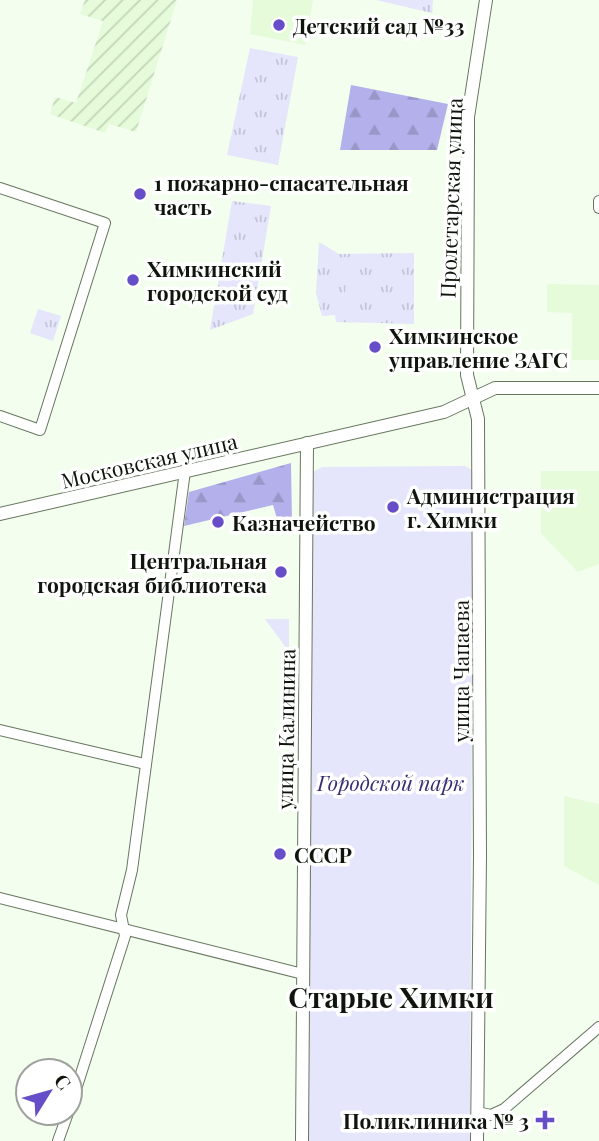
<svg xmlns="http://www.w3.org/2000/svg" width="599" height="1141" font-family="'Playfair Display',serif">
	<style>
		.built { fill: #e5fbda }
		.industrial { fill: url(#industrial-furrows) }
		.grass { fill: url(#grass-tufts) }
		.forest { fill: url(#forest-firs) }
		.park { fill: #e5e5fc }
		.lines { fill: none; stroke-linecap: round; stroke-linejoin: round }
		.minor-casing { stroke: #67765f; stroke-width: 12 }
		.tertiary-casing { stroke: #67765f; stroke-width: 14 }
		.minor { stroke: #fff; stroke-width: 10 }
		.tertiary { stroke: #fff; stroke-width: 12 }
		.poi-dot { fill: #654ec7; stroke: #fff; stroke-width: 2.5 }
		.labels { text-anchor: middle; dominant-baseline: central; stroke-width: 7; stroke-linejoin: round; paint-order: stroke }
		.poi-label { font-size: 21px; font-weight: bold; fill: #0f150c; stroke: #fff; text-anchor: start }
		.street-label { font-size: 21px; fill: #0f150c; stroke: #fff }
		.park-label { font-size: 21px; font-style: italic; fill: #392d72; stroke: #fff }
		.district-label { font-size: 28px; font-weight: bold; fill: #0f150c; stroke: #fff }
	</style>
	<defs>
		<pattern id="industrial-furrows" width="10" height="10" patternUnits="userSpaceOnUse" patternTransform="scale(1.75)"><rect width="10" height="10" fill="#e5fbda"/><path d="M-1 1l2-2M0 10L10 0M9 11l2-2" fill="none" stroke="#c3d6ba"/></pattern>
		<pattern id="grass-tufts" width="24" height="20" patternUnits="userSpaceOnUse" patternTransform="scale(1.75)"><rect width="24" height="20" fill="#e5e5fc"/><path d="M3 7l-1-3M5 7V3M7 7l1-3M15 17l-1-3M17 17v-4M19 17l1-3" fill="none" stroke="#c3c4d7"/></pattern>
		<pattern id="forest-firs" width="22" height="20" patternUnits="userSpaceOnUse" patternTransform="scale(1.75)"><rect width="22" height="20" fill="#b3b0eb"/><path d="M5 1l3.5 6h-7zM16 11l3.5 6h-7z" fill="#9996c8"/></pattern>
	</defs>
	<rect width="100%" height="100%" fill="#f3feee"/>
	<!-- built -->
	<g class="built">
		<polygon points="253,0 313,0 305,45 250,34"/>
		<polygon points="547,284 599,285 599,360 572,360 572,313 547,312"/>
		<polygon points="541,471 599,471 599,564 578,572 541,533"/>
		<polygon points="564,796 599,804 599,885 564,866"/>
	</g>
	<!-- industrial -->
	<polygon class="industrial" points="85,0 177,0 136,132 109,124 105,133 50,114 55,97 76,103 103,21 80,14"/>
	<!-- grass -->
	<g class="grass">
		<polygon points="376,0 433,0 432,13"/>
		<polygon points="250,48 298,57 278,165 227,155"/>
		<polygon points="232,201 271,206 253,314 210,330"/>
		<polygon points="319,242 339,254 414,253 414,324 336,322 335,315 322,316 316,293"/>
		<polygon points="38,309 61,316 53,341 30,333"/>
	</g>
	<!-- forest -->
	<g class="forest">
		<polygon points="351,85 448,104 437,150 340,150"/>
		<polygon points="291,463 292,523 278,522 273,505 184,526 189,492"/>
	</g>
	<!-- park -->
	<g class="park">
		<polygon points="346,280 370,281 369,296 345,295"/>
		<polygon points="322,467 465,466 473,471 470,1141 307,1141 313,472"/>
		<polygon points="265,619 289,619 289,652"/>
	</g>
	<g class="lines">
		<!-- minor casing -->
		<g class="minor-casing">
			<g id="minor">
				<polyline points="0,188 105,223 40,430 0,416"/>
				<polyline points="599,201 599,208"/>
				<polyline points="0,730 145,764"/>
				<polyline points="0,898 303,974"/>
				<polyline points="70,1108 125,936 121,915 132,870 185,471"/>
				<polyline points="477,1112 491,1115 504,1109 599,1027"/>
				<polyline points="58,1141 68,1113"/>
			</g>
		</g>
		<!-- tertiary casing -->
		<g class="tertiary-casing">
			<g id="tertiary">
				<polyline points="0,514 444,412 495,388 599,388"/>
				<polyline points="302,1141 307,443"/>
				<polyline points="477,1141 480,856 478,419 467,375 468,141 468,117 486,0"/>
			</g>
		</g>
		<!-- minor -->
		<use href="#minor" class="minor"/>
		<!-- tertiary -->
		<use href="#tertiary" class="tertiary"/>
	</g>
	<!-- markers -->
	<g class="poi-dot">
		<circle cx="279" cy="25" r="7"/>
		<circle cx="140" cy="194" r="7"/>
		<circle cx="133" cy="280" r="7"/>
		<circle cx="375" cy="347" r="7"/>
		<circle cx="393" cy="507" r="7"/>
		<circle cx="218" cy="522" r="7"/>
		<circle cx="281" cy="572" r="7"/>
		<circle cx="280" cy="854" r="7"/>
		<path d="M541.5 1109.5h7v7h7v7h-7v7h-7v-7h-7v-7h7z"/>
	</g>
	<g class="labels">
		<!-- poi labels -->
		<g class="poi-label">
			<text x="293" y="25">Детский сад №33</text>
			<text x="154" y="182">1 пожарно-спасательная<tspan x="154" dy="24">часть</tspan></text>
			<text x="147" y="268">Химкинский<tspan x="147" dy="24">городской суд</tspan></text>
			<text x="389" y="335">Химкинское<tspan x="389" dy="24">управление ЗАГС</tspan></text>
			<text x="407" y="495">Администрация<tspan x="407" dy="24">г. Химки</tspan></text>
			<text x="232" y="522">Казначейство</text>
			<text x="267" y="560" text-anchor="end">Центральная<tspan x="267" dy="24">городская библиотека</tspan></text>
			<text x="294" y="854">СССР</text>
			<text x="529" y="1120" text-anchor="end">Поликлиника № 3</text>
		</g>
		<!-- street labels -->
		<g class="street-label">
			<text transform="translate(450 198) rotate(-88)">Пролетарская улица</text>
			<text transform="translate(149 460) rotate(-13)">Московская улица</text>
			<text transform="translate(460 671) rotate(-90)">улица Чапаева</text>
			<text transform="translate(285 729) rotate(-89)">улица Калинина</text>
		</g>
		<!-- park labels -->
		<g class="park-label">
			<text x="391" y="782">Городской парк</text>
		</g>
		<!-- district labels -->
		<g class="district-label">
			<text x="391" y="996">Старые Химки</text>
		</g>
	</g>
	<!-- north arrow -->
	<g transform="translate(49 1092) rotate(53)"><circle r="33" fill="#ffffff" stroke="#9fa19e" stroke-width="2"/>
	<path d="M0-5L12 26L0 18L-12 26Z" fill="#654ec7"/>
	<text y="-10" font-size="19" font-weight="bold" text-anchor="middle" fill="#0f150c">С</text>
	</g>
</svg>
